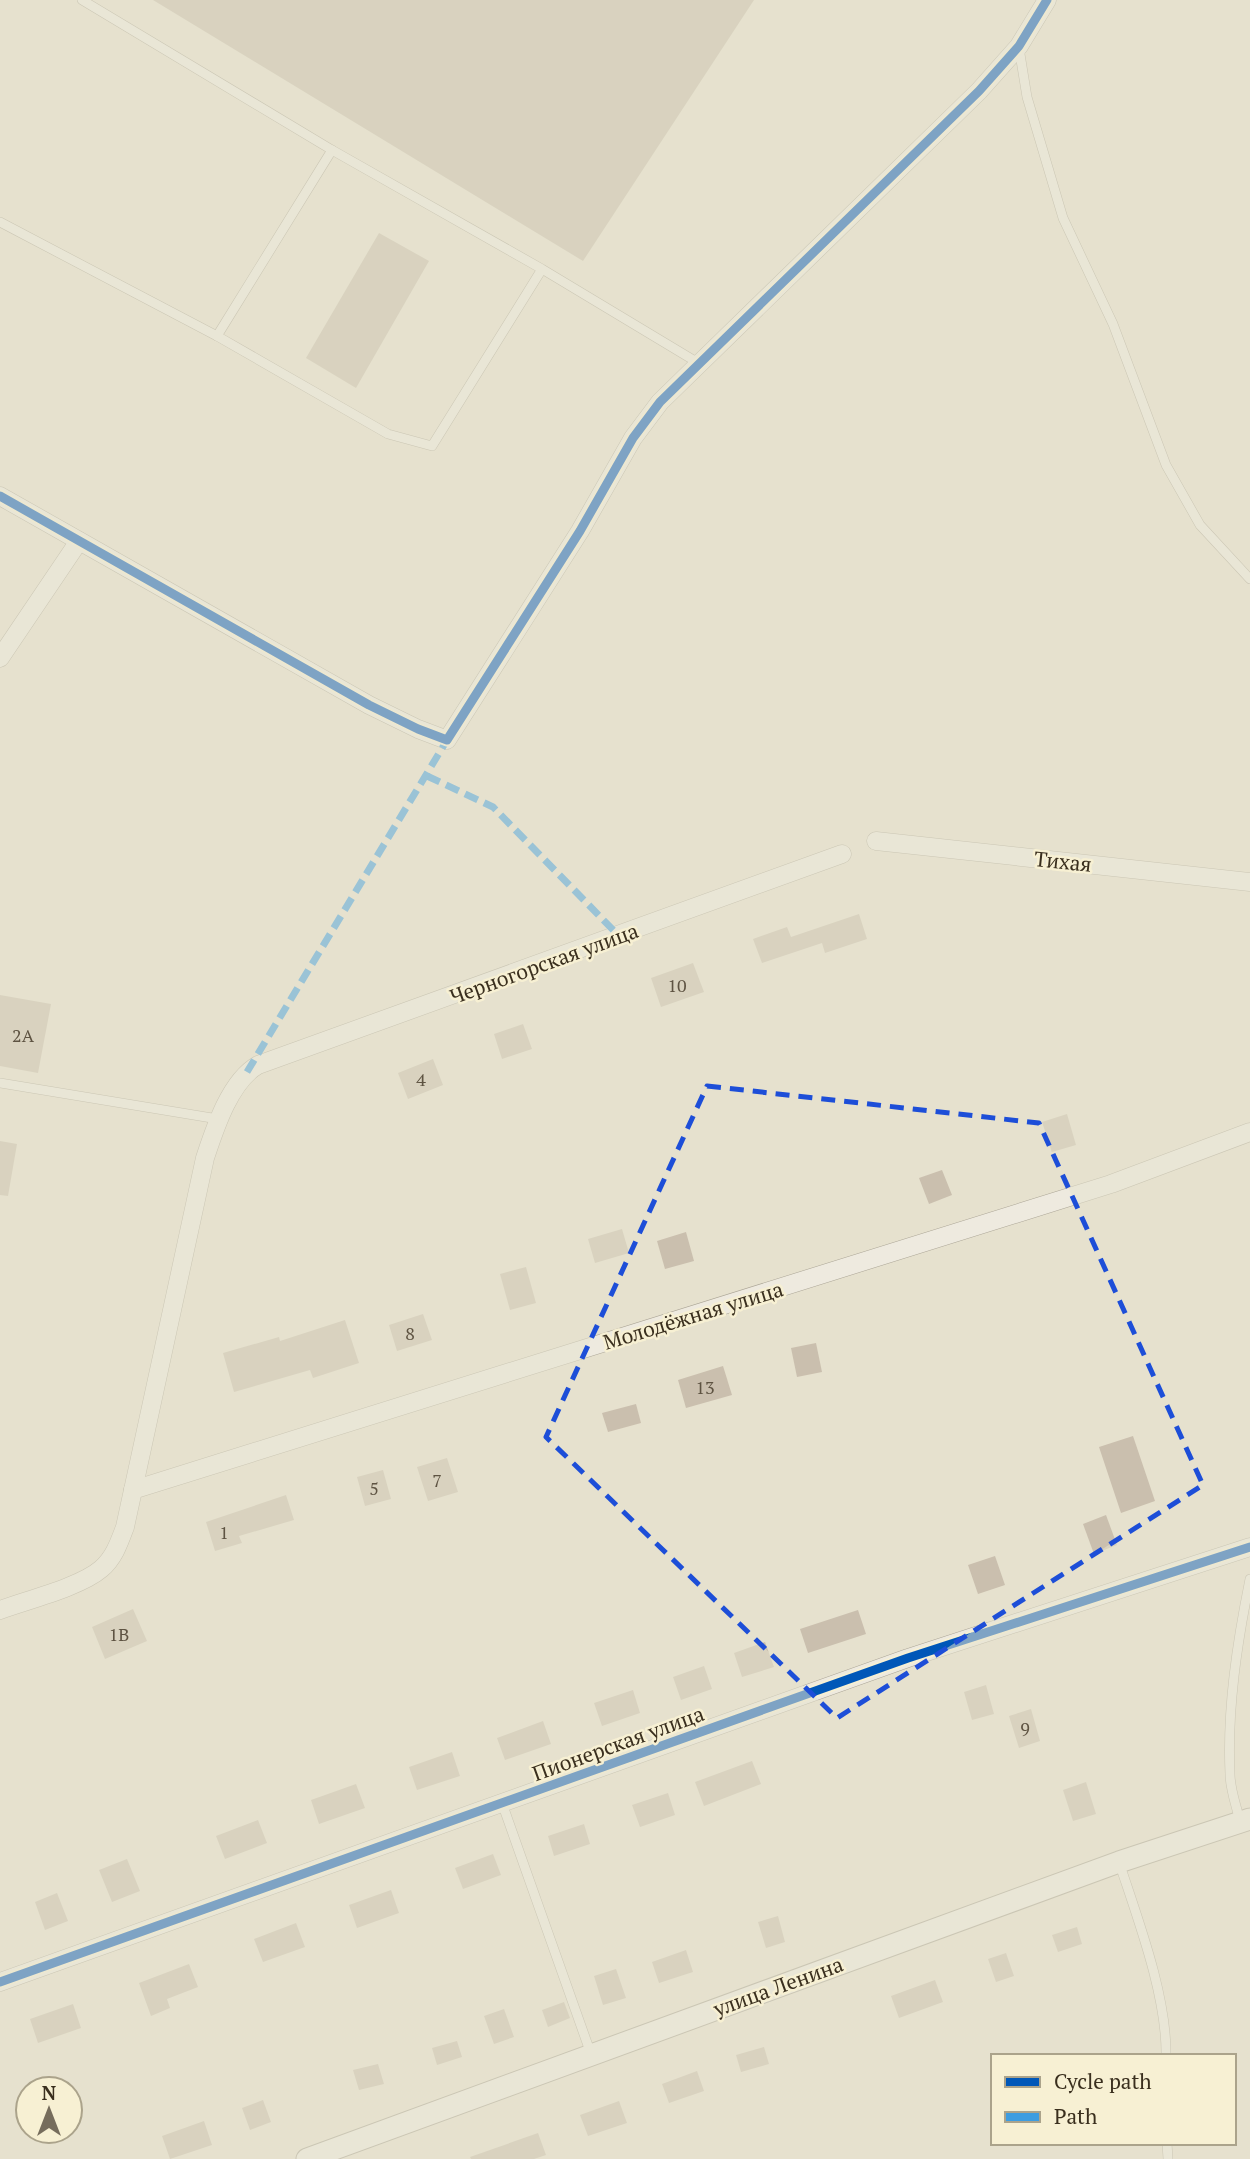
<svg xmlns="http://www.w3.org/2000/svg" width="1250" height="2159" font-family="'PT Serif',serif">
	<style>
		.building { fill: #cabfae }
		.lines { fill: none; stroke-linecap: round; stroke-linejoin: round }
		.service-casing { stroke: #aba596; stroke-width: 10 }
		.minor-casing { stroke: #aba596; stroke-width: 19 }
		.tertiary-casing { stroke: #aba596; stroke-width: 23 }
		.service { stroke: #eeeadf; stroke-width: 9 }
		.minor { stroke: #eeeadf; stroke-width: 18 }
		.tertiary { stroke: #eeeadf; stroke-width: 21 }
		.quiet { stroke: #3e9de0; stroke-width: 7; stroke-dasharray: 14 7; stroke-linecap: butt }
		.cycleway-casing { stroke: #f7f0d3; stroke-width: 13 }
		.cycleway { stroke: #0057b8; stroke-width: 9 }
		.marked { fill: none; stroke: #1d4ed8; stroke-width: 5; stroke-dasharray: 14 9; stroke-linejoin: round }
		.labels { text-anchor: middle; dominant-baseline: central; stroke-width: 5; stroke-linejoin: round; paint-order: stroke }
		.number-label { font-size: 18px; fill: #5e5342 }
		.street-label { font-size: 21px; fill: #3a2f1e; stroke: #f7f0d3 }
	</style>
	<rect width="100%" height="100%" fill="#e6e1ce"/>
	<!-- building -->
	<g class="building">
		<polygon points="153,0 754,0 583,261"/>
		<polygon points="379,233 429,261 356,388 306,358"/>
		<polygon points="859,914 867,939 825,953 822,943 762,963 753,939 787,927 791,937"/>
		<polygon points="693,963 704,992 661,1007 651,978"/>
		<polygon points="0,995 51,1004 38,1073 0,1066"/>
		<polygon points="523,1024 532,1049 502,1059 494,1034"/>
		<polygon points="433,1059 443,1085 408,1099 398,1073"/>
		<polygon points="1067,1114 1076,1145 1052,1152 1042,1122"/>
		<polygon points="0,1141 17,1144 8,1196 0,1195"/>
		<polygon points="942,1170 952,1195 929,1204 919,1178"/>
		<polygon points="622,1229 629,1253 595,1263 588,1239"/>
		<polygon points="686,1232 694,1261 665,1269 657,1241"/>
		<polygon points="526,1267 536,1303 510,1310 500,1274"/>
		<polygon points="423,1314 432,1340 397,1351 389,1325"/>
		<polygon points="345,1320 359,1363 313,1378 310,1370 234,1392 223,1353 279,1337 280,1341"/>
		<polygon points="816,1343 822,1372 797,1377 791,1348"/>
		<polygon points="723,1366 732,1395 686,1408 678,1380"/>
		<polygon points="636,1404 641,1423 608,1432 602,1413"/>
		<polygon points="1133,1436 1155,1501 1121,1513 1099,1447"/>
		<polygon points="447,1458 458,1492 428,1501 417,1467"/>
		<polygon points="383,1470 391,1499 365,1506 357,1477"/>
		<polygon points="286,1495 294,1520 239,1536 242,1543 215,1551 206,1522"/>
		<polygon points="1106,1515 1117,1545 1094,1554 1083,1524"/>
		<polygon points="995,1556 1005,1585 978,1594 968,1565"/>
		<polygon points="133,1609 147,1641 105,1659 92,1627"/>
		<polygon points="858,1610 866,1634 808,1653 800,1629"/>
		<polygon points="765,1642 774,1667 742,1677 734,1653"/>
		<polygon points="704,1666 712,1689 681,1700 673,1677"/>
		<polygon points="986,1685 994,1714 972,1720 964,1692"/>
		<polygon points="633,1690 640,1713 602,1726 594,1703"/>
		<polygon points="1031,1709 1040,1741 1019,1748 1009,1716"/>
		<polygon points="543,1721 551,1744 505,1760 497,1738"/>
		<polygon points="452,1752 460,1776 417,1790 409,1767"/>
		<polygon points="752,1761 761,1784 704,1806 695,1782"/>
		<polygon points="1086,1782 1096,1814 1073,1821 1063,1790"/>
		<polygon points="356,1784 365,1808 319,1824 311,1800"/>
		<polygon points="668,1793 675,1815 640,1827 632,1805"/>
		<polygon points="258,1820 267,1843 225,1859 216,1836"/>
		<polygon points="584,1824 590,1844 554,1856 548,1836"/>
		<polygon points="493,1854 501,1875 463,1889 455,1868"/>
		<polygon points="127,1859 140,1891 112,1902 99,1870"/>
		<polygon points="391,1890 399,1913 357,1928 349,1905"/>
		<polygon points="57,1893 68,1921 45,1930 35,1902"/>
		<polygon points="778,1916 785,1942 766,1948 758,1922"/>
		<polygon points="296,1923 305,1947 263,1962 254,1939"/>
		<polygon points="1077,1927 1082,1944 1058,1952 1052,1935"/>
		<polygon points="686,1950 693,1972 659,1983 652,1962"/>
		<polygon points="1006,1953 1014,1976 996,1982 988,1959"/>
		<polygon points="189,1964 198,1987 167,1999 170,2008 151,2016 139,1983"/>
		<polygon points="616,1969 626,1998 603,2005 594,1976"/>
		<polygon points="935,1980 943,2002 899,2018 891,1996"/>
		<polygon points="564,2002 570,2018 548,2027 542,2010"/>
		<polygon points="73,2004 81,2028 38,2043 30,2019"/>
		<polygon points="504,2009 514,2037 494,2044 484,2016"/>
		<polygon points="457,2041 462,2057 437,2065 432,2048"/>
		<polygon points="764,2047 769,2064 741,2072 736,2055"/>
		<polygon points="378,2064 384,2084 359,2090 353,2070"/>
		<polygon points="697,2071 704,2091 669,2103 662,2084"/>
		<polygon points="263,2100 271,2122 250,2130 242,2108"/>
		<polygon points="619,2101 627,2123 588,2136 580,2115"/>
		<polygon points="204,2121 212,2145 170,2159 162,2136"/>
		<polygon points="538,2133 546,2155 534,2159 471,2159 470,2157"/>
	</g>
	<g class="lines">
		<!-- service casing -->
		<g class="service-casing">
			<g id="service">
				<polyline points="82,0 332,150"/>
				<polyline points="1019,48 1027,97 1063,218 1113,324 1166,465 1200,525 1250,579"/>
				<polyline points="0,222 217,336"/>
				<polyline points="542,269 432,446 388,434 217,336 332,150 542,269 700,364"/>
				<polyline points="0,1083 218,1119"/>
				<polyline points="502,1803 591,2054"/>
				<path d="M1240,1822C1237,1807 1230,1790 1230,1774C1227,1709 1237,1643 1250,1579"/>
				<path d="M1119,1862C1138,1920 1167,1996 1166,2056"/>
				<polyline points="1167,2143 1168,2159"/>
			</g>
		</g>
		<!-- minor casing -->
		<g class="minor-casing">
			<g id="minor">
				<polyline points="0,496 369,705 418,729 447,740 580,531 633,438 660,402 979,91 1019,46 1047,0"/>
				<polyline points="0,658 79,541"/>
				<polyline points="876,841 1250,882"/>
				<polyline points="133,1490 1111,1184 1250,1132"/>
				<path d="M0,1610C27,1600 80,1587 101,1569C114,1558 119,1543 125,1527L205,1158C215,1128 230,1081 258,1065L842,854"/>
				<polyline points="0,1982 908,1658 1250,1547"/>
			</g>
		</g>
		<!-- tertiary casing -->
		<g class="tertiary-casing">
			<polyline id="tertiary" points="307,2159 1119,1862 1250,1819"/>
		</g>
		<!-- service -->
		<use href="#service" class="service"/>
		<!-- minor -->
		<use href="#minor" class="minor"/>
		<!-- tertiary -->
		<use href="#tertiary" class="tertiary"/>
		<!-- quiet -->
		<g class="quiet">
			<polyline points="427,776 493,807 619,936"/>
			<polyline points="247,1072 447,740"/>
		</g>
		<!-- cycleway casing -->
		<g class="cycleway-casing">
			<g id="cycleway">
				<polyline points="0,496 369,705 418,729 447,740 580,531 633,438 660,402 979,91 1019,46 1047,0"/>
				<polyline points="0,1982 908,1658 1250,1547"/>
			</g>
		</g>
		<!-- cycleway -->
		<use href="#cycleway" class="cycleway"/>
	</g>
	<!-- marked area -->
	<path d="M0 0H1250V2159H0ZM707,1086L1039,1123L1203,1485L837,1718L546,1437Z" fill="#e6e1ce" fill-opacity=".55" fill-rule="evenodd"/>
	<path class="marked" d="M707,1086L1039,1123L1203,1485L837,1718L546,1437Z"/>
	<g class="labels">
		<!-- number labels -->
		<g class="number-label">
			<text x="677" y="985">10</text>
			<text x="23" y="1035">2А</text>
			<text x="421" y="1079">4</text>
			<text x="410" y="1333">8</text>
			<text x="705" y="1387">13</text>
			<text x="437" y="1480">7</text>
			<text x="374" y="1488">5</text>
			<text x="224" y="1532">1</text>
			<text x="119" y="1634">1В</text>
			<text x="1025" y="1728">9</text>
		</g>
		<!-- street labels -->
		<g class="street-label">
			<text transform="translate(1063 861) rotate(6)">Тихая</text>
			<text transform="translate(544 963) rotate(-20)">Черногорская улица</text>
			<text transform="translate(693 1315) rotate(-17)">Молодёжная улица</text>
			<text transform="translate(618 1743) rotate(-20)">Пионерская улица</text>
			<text transform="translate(778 1986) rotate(-20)">улица Ленина</text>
		</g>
	</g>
	<!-- legend -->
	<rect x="991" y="2054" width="245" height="91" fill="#f7f0d3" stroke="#aba38b" stroke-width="2"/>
	<rect x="1005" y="2077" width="35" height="10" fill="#0057b8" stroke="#aba38b" stroke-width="2"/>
	<text x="1054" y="2089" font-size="21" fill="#3a2f1e">Cycle path</text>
	<rect x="1005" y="2112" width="35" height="10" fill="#3e9de0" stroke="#aba38b" stroke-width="2"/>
	<text x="1054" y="2124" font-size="21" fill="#3a2f1e">Path</text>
	<!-- north arrow -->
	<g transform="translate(49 2110)"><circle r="33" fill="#f7f0d3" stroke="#aba38b" stroke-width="2"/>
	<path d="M0-5L12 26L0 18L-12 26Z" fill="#766d5c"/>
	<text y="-10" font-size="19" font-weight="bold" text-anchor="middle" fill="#3a2f1e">N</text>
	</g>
</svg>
